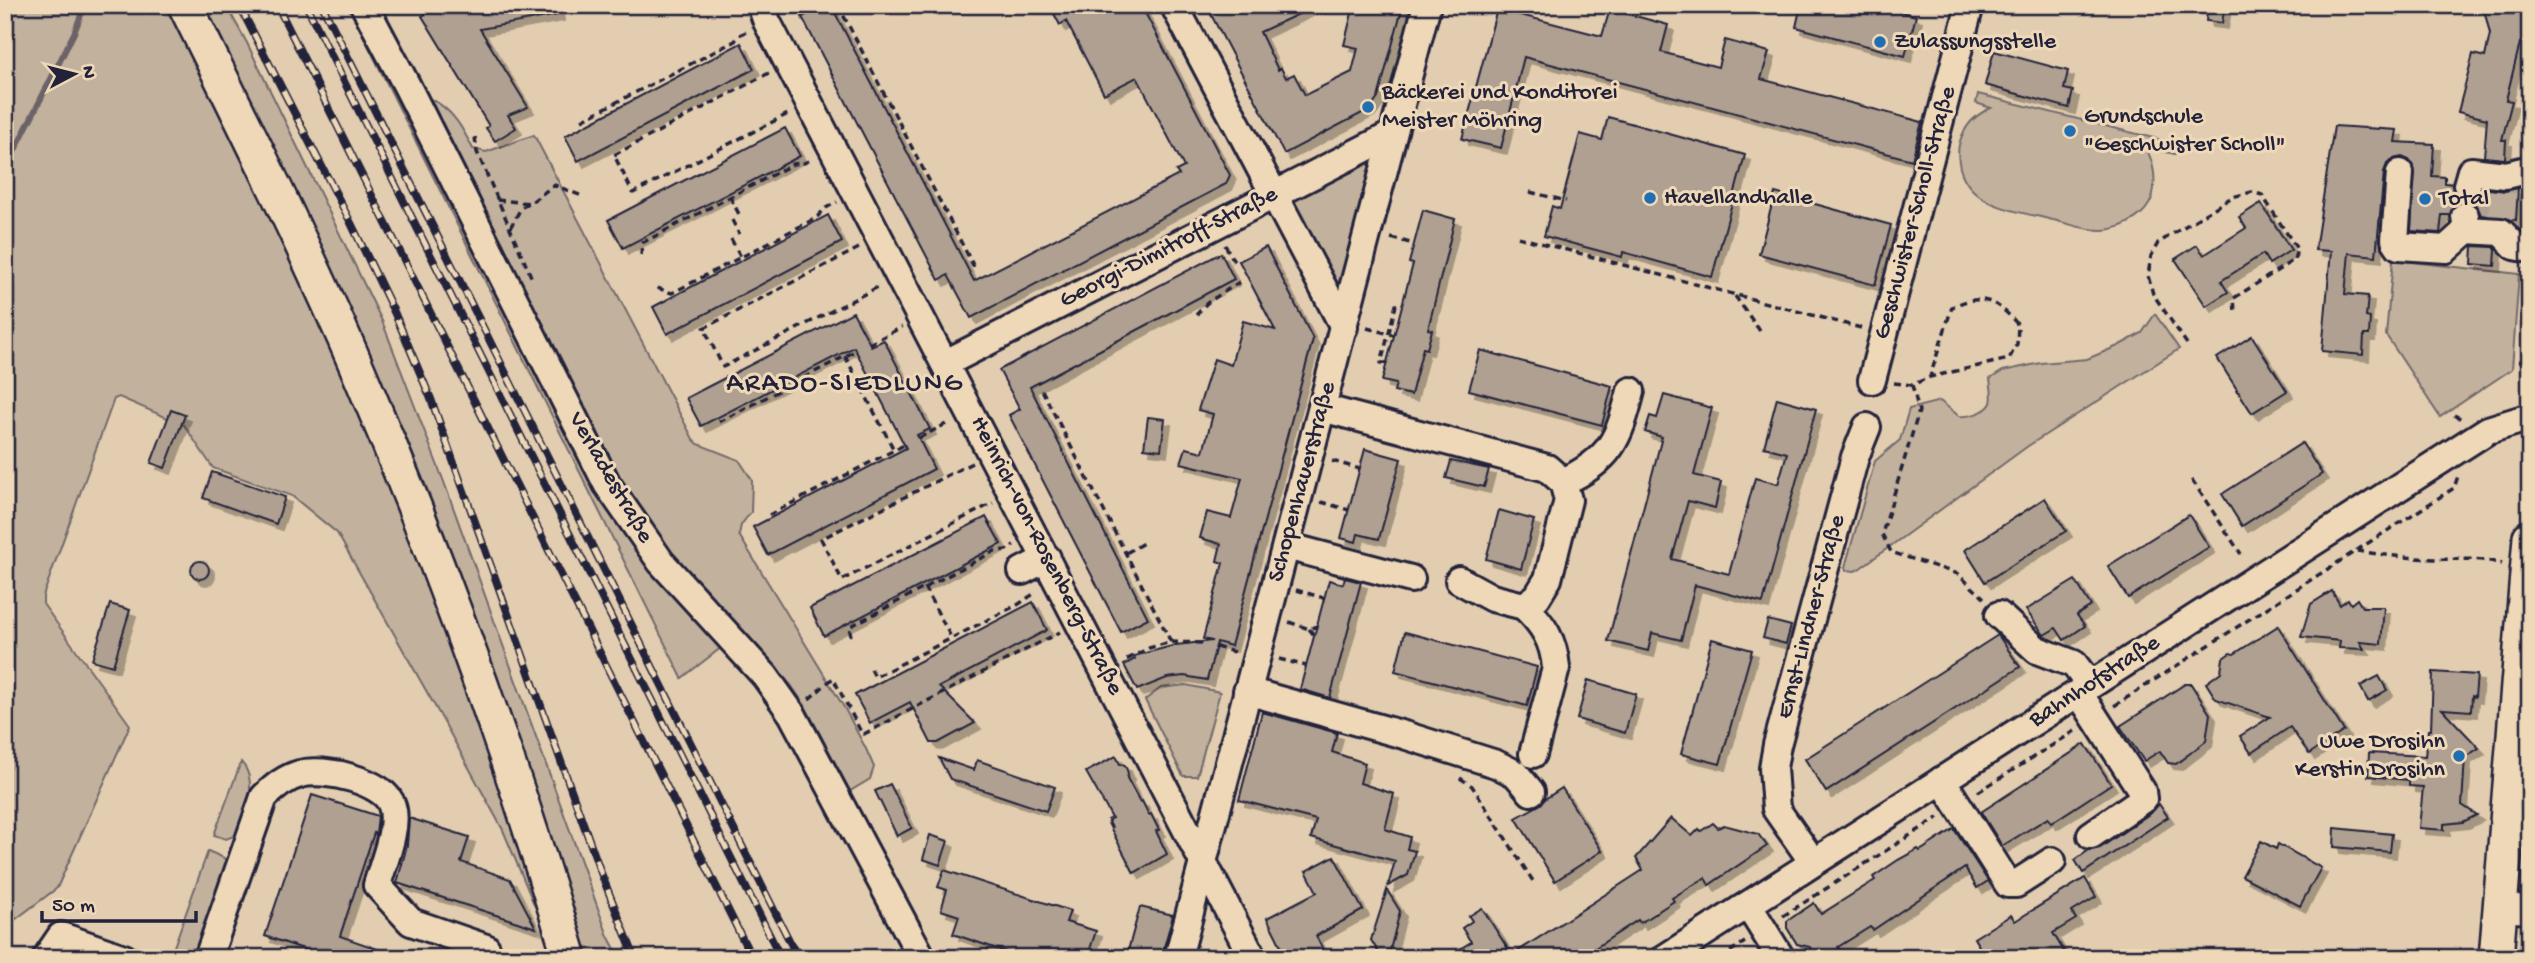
<svg xmlns="http://www.w3.org/2000/svg" width="2535" height="963" font-family="'Gochi Hand',sans-serif">
	<style>
		.green { fill: #c2b19c; stroke: #726a6c; stroke-width: 2 }
		.lines { fill: none; stroke-linecap: round; stroke-linejoin: round }
		.stream { stroke: #6c6368; stroke-width: 6 }
		.building { fill: #afa091; stroke: #22223b; stroke-width: 2; filter: url(#shadow) }
		.minor-tunnel { stroke: #bcab99; stroke-width: 26; stroke-dasharray: 26 13; stroke-linecap: butt }
		.minor-casing { stroke: #22223b; stroke-width: 32 }
		.major-casing { stroke: #22223b; stroke-width: 38 }
		.path { stroke: #22223b; stroke-width: 3.5; stroke-dasharray: 7 5; stroke-linecap: butt }
		.minor { stroke: #eed8b7; stroke-width: 26 }
		.major { stroke: #eed8b7; stroke-width: 33 }
		.rail-casing { stroke: #22223b; stroke-width: 8 }
		.rail { stroke: #eed8b7; stroke-width: 5; stroke-dasharray: 16; stroke-linecap: butt }
		.poi-dot { fill: #1f6fb2; stroke: #eed8b7; stroke-width: 2.5 }
		.labels { text-anchor: middle; dominant-baseline: central; stroke-width: 6; stroke-linejoin: round; paint-order: stroke }
		.poi-label { font-size: 24px; fill: #22223b; stroke: #eed8b7; text-anchor: start }
		.street-label { font-size: 24px; fill: #22223b; stroke: #eed8b7 }
		.quarter-label { font-size: 28px; letter-spacing: 2px; fill: #22223b; stroke: #eed8b7 }
	</style>
	<defs>
		<filter id="shadow"><feDropShadow dx="6" dy="6" stdDeviation="0" flood-color="#0004"/></filter>
	</defs>
	<rect width="100%" height="100%" fill="#e2cdb0"/>
	<filter id="ink" filterUnits="userSpaceOnUse"><feTurbulence type="fractalNoise" baseFrequency=".0143" numOctaves="2"/><feDisplacementMap in="SourceGraphic" scale="14" xChannelSelector="R" yChannelSelector="G"/><feConvolveMatrix kernelMatrix="1 2 1 2 8 2 1 2 1" color-interpolation-filters="sRGB"/></filter>
	<g filter="url(#ink)">
		<!-- green -->
		<g class="green">
			<polygon points="5,5 171,5 320,319 362,415 470,696 555,958 552,958 544,928 503,830 445,724 337,533 292,496 213,468 184,425 119,397 114,399 43,596 43,604 130,725 57,888 12,922 5,932"/>
			<path d="M205,5H226L247,43L382,321L444,482L608,936L620,958H586C536,789 481,620 414,457C351,304 278,155 205,5Z"/>
			<polygon points="350,9 396,90 591,476 722,647 682,678"/>
			<path d="M1978,94L2177,144L2175,154L2145,147C2154,161 2157,181 2152,198C2146,215 2128,225 2111,229C2093,233 2071,224 2053,220C2019,211 1971,208 1960,168C1958,159 1957,150 1960,141C1966,124 1975,115 1991,108L1976,103Z"/>
			<path d="M430,99C452,108 463,129 473,149L486,152L534,135L693,439L698,444L739,460L752,480L751,512L741,525L739,535L845,709L866,749L874,767L870,779L850,791L804,704L791,685L669,552L624,485L609,457Z"/>
			<polygon points="1373,158 1338,298 1288,203"/>
			<polygon points="2393,260 2519,274 2512,369 2440,417 2386,335"/>
			<path d="M2155,314L2179,349L2028,446L1859,569L1855,571L1846,570L1845,567L1875,461L1900,440L1909,409L1940,401L1959,416C1968,417 1986,413 1991,403C1993,397 1991,386 1990,379L2003,371L2041,363L2087,359L2118,346L2142,333Z"/>
			<polygon points="1186,685 1220,692 1197,776 1183,776 1145,700 1161,688"/>
			<path d="M241,762C259,781 246,812 239,834L226,839L214,835Z"/>
			<polygon points="208,851 224,858 228,866 197,958 170,958"/>
		</g>
		<g class="lines">
			<!-- stream -->
			<polyline class="stream" points="5,170 74,33 85,5"/>
		</g>
		<!-- building -->
		<g class="building">
			<polygon points="439,5 557,5 558,15 480,29 528,107 508,115 516,128 495,141 486,128 489,126 422,16"/>
			<polygon points="826,5 831,5 974,281 1179,175 1176,171 1184,167 1137,77 1104,94 1066,21 1060,25 1052,10 1059,5 1141,5 1230,175 1226,184 971,318 948,275 939,280 802,17"/>
			<polygon points="1206,5 1318,5 1260,32 1278,70 1281,68 1286,78 1294,74 1305,95 1352,72 1358,48 1344,45 1354,5 1403,5 1378,98 1370,109 1284,154"/>
			<polygon points="1801,5 1877,5 1916,16 1905,56 1796,27"/>
			<polygon points="2208,5 2225,5 2222,23 2206,21"/>
			<polygon points="2483,5 2530,5 2530,46 2520,43 2506,100 2512,101 2502,140 2506,140 2505,159 2484,157 2487,119 2458,112 2473,54 2485,57 2490,34"/>
			<polygon points="1497,9 1602,36 1610,9 1668,25 1661,52 1718,67 1725,40 1769,52 1761,79 1922,122 1912,160 1524,57 1501,148 1462,139"/>
			<polygon points="741,43 754,69 578,161 565,136"/>
			<polygon points="1994,51 2068,71 2064,89 2073,91 2069,108 1985,85"/>
			<polygon points="1608,117 1745,155 1712,277 1623,252 1622,257 1544,236 1552,206 1560,209 1580,134 1602,140"/>
			<polygon points="2334,126 2397,130 2395,142 2434,144 2432,176 2445,177 2445,183 2452,184 2455,195 2462,200 2470,200 2477,197 2482,188 2505,191 2518,188 2516,220 2481,215 2477,206 2463,200 2455,204 2450,215 2442,215 2440,233 2411,231 2414,167 2409,160 2402,157 2394,159 2387,164 2384,172 2376,256 2349,253 2345,294 2368,296 2366,317 2370,318 2369,335 2364,335 2363,355 2322,351 2331,251 2315,250"/>
			<polygon points="785,128 800,156 623,248 608,220"/>
			<polygon points="1775,193 1891,225 1875,285 1759,254"/>
			<polygon points="2261,203 2291,250 2269,264 2263,254 2221,281 2228,292 2206,306 2175,259 2197,245 2204,255 2246,228 2239,217"/>
			<polygon points="1423,210 1455,219 1428,329 1432,330 1427,349 1423,348 1411,395 1394,391 1396,384 1382,381 1413,264 1409,263"/>
			<polygon points="828,215 842,242 667,334 653,307"/>
			<polygon points="2473,246 2494,247 2496,250 2495,266 2472,264"/>
			<polygon points="1266,247 1313,339 1231,646 1217,642 1207,680 1184,676 1167,678 1137,690 1124,665 1135,659 1134,656 1176,645 1212,641 1203,639 1223,563 1217,561 1221,544 1200,538 1207,512 1231,518 1242,478 1181,463 1186,448 1203,452 1213,414 1198,410 1214,359 1231,365 1243,321 1275,330 1239,261"/>
			<polygon points="1221,253 1234,279 1030,387 1148,618 1121,632 1009,415 1020,409 999,370"/>
			<polygon points="853,312 871,346 884,340 930,429 917,435 934,469 768,555 753,527 906,448 854,347 701,426 686,398"/>
			<polygon points="2252,336 2287,391 2252,413 2217,358"/>
			<polygon points="1480,350 1612,386 1602,425 1469,390"/>
			<polygon points="1664,395 1712,408 1694,475 1721,482 1715,508 1688,501 1672,559 1729,574 1755,478 1778,484 1787,453 1764,447 1777,398 1816,409 1763,603 1695,585 1681,640 1652,633 1648,651 1608,641 1662,437 1645,432 1650,416 1657,418"/>
			<polygon points="171,410 185,415 165,468 151,463"/>
			<polygon points="1148,417 1165,419 1161,450 1144,448"/>
			<polygon points="2302,443 2322,474 2242,526 2222,494"/>
			<polygon points="1365,449 1401,459 1379,539 1358,534 1356,542 1341,538"/>
			<polygon points="1451,461 1489,469 1484,487 1446,478"/>
			<polygon points="212,472 285,497 276,524 203,498"/>
			<polygon points="2045,498 2066,531 1985,582 1965,550"/>
			<polygon points="1499,510 1534,520 1521,569 1486,559"/>
			<polygon points="2189,515 2209,547 2128,598 2108,566"/>
			<polygon points="986,517 1001,544 824,636 810,608"/>
			<circle cx="200" cy="570" r="9"/>
			<polygon points="1345,578 1361,582 1330,698 1300,689 1329,580 1343,584"/>
			<polygon points="2075,580 2091,606 2077,615 2085,626 2064,640 2056,628 2044,635 2026,610"/>
			<polygon points="2332,591 2340,605 2348,599 2351,604 2357,599 2362,607 2384,607 2381,644 2360,642 2364,649 2339,648 2340,641 2301,637 2311,604"/>
			<polygon points="1033,602 1047,630 939,687 975,723 938,743 931,743 910,702 870,723 855,695"/>
			<polygon points="110,604 130,610 113,666 92,660"/>
			<polygon points="1768,620 1791,626 1786,644 1763,638"/>
			<polygon points="2278,626 2344,731 2309,754 2290,727 2251,753 2240,736 2270,717 2216,699 2206,683 2221,672 2223,658 2230,653 2234,654"/>
			<polygon points="1405,632 1537,667 1527,706 1395,671"/>
			<polygon points="1998,635 2020,667 1826,792 1805,759"/>
			<polygon points="1712,639 1752,650 1720,764 1681,754"/>
			<polygon points="2433,672 2477,675 2475,697 2472,696 2471,711 2442,709 2479,748 2465,757 2462,805 2477,815 2463,822 2444,824 2444,830 2419,828 2423,787 2409,786 2409,780 2368,776 2369,753 2425,756 2428,730 2431,730"/>
			<polygon points="2379,676 2387,690 2368,701 2360,686"/>
			<polygon points="1588,680 1636,694 1625,733 1577,719"/>
			<polygon points="2185,684 2191,684 2210,714 2206,741 2176,764 2168,763 2160,751 2144,761 2120,726"/>
			<polygon points="1262,712 1337,733 1332,752 1365,763 1360,783 1394,794 1385,829 1410,837 1407,849 1415,851 1408,875 1388,886 1395,861 1311,838 1316,820 1239,800"/>
			<polygon points="2085,744 2111,784 2051,823 2048,818 2002,846 1981,812"/>
			<polygon points="1116,756 1120,764 1125,765 1128,773 1127,778 1140,802 1142,801 1149,815 1151,814 1159,830 1156,831 1167,854 1134,873 1109,825 1111,826 1108,820 1112,818 1086,772"/>
			<polygon points="939,758 974,770 977,760 1055,787 1046,811 950,779"/>
			<polygon points="890,784 912,828 897,836 875,791"/>
			<polygon points="1562,788 1602,851 1555,881 1516,818 1541,804 1545,799"/>
			<polygon points="312,795 378,816 376,834 374,833 340,936 395,955 394,958 330,958 265,936"/>
			<polygon points="2159,804 2168,817 2083,873 2075,860 2089,850 2100,848 2152,812"/>
			<polygon points="409,818 469,837 461,862 510,879 536,928 397,883 407,845"/>
			<polygon points="1671,818 1692,836 1699,829 1701,831 1713,823 1718,828 1724,825 1758,834 1767,846 1709,885 1705,878 1672,898 1674,901 1640,923 1638,920 1580,958 1445,958 1471,942 1462,928 1472,921 1469,916 1482,908 1512,955 1643,870 1636,858"/>
			<polygon points="2335,828 2392,834 2390,852 2334,847"/>
			<polygon points="1954,829 1988,881 1977,888 1965,868 1873,930 1870,927 1838,947 1845,958 1816,958 1810,947 1797,944 1787,928 1787,921 1814,903 1821,914 1875,880 1873,877 1898,860 1918,849 1920,851"/>
			<polygon points="930,835 948,841 940,865 923,859"/>
			<polygon points="2261,841 2276,849 2278,844 2321,868 2300,906 2242,876"/>
			<polygon points="1334,856 1363,910 1316,936 1327,958 1287,958 1267,918 1317,892 1306,871"/>
			<polygon points="944,870 1070,911 1066,922 1096,931 1087,958 1014,958 1015,955 953,934 959,916 941,910 947,890 938,887"/>
			<polygon points="2085,878 2096,897 2072,912 2076,919 2053,933 2068,958 1986,958 1974,938 2011,915 2015,921"/>
			<polygon points="1387,890 1400,911 1388,958 1382,958 1371,940"/>
			<polygon points="1140,907 1173,915 1161,958 1126,958"/>
		</g>
		<g class="lines">
			<!-- minor-tunnel -->
			<polyline class="minor-tunnel" points="2501,218 2504,187"/>
			<!-- minor casing -->
			<g class="minor-casing">
				<g id="minor">
					<polyline points="364,5 407,86 607,484 661,562 765,676 792,714 922,958"/>
					<polyline points="761,5 767,22 1253,958"/>
					<polyline points="1174,5 1344,327"/>
					<polyline points="2400,173 2395,240 2399,246 2446,249 2467,230"/>
					<polyline points="2467,185 2471,171 2506,175 2530,169"/>
					<polyline points="2465,216 2467,230 2501,232 2515,246 2530,249"/>
					<polyline points="946,363 1393,134"/>
					<polyline points="1872,380 1970,5"/>
					<polyline points="1322,408 1547,468 1563,482 1568,500 1548,579 1537,597 1524,606 1492,598 1459,580"/>
					<path d="M1563,482C1611,459 1618,441 1631,391"/>
					<polyline points="1286,546 1411,579"/>
					<polyline points="1022,571 1047,558"/>
					<path d="M1524,606C1543,624 1554,641 1556,668L1533,754"/>
					<polyline points="1999,615 2037,650 2074,664 2090,685"/>
					<polyline points="1247,691 1404,735 1496,764 1516,774 1531,792"/>
					<polyline points="2079,693 2142,791 2143,799 2091,835"/>
					<polyline points="1942,780 2008,884 2016,884 2052,861"/>
					<polyline points="1813,862 1776,809 1773,768 1777,745 1855,457 1867,427"/>
					<polyline points="1748,905 1781,958"/>
					<polyline points="2500,908 2530,910"/>
					<polyline points="46,958 61,936 124,958"/>
					<path d="M208,958L264,797C275,787 285,778 300,774C323,767 385,781 392,806C399,826 383,864 377,885L411,922L486,948"/>
					<polyline points="1178,958 1427,5"/>
					<polyline points="1665,958 2488,430 2530,417"/>
				</g>
			</g>
			<!-- major casing -->
			<g class="major-casing">
				<g id="major">
					<path d="M185,5C245,126 305,246 358,370C440,561 511,758 570,958"/>
					<polyline points="2496,958 2530,537"/>
				</g>
			</g>
			<!-- path -->
			<g class="path">
				<polyline points="838,5 976,271"/>
				<polyline points="619,8 640,5"/>
				<polyline points="769,73 614,155 633,193 788,114"/>
				<polyline points="582,120 735,41 739,35 746,32"/>
				<polyline points="475,137 477,152 533,281"/>
				<polyline points="1530,192 1566,201"/>
				<polyline points="730,197 740,216"/>
				<polyline points="497,200 530,203 554,185 582,196"/>
				<polyline points="732,220 739,234"/>
				<polyline points="510,228 521,208 529,203"/>
				<polyline points="1518,237 1861,328"/>
				<polyline points="1391,238 1414,244"/>
				<polyline points="731,239 741,257"/>
				<polyline points="1225,245 1235,263"/>
				<polyline points="859,248 704,328 723,367 878,287"/>
				<polyline points="641,255 642,243 793,164 804,163 813,159"/>
				<polyline points="657,288 672,293 816,218 826,208 837,202"/>
				<polyline points="1735,296 1760,331"/>
				<polyline points="1196,315 1207,303 1241,281"/>
				<polyline points="1367,328 1394,335"/>
				<polyline points="869,344 902,327"/>
				<polyline points="2187,344 2153,294 2148,276 2151,256 2158,243 2232,197 2252,192 2262,195 2297,249 2294,260 2234,298 2235,312"/>
				<polyline points="845,356 894,450"/>
				<polyline points="2519,361 2530,362"/>
				<polyline points="1387,363 1381,363 1396,305 1402,306"/>
				<path d="M1894,383L1912,385L1930,377L2009,359L2017,344L2018,325C1998,301 1981,292 1952,307L1930,377"/>
				<polyline points="1912,385 1919,411 1882,534 1891,552 1958,574 1984,598"/>
				<polyline points="1042,390 1171,642 1149,648 1124,661"/>
				<polyline points="2454,415 2464,420"/>
				<polyline points="719,422 855,351"/>
				<polyline points="919,438 950,422"/>
				<polyline points="1332,461 1360,469"/>
				<polyline points="972,463 821,539 842,580 993,503"/>
				<polyline points="2192,480 2241,554"/>
				<polyline points="1321,502 1349,510"/>
				<polyline points="769,515 904,445"/>
				<path d="M2357,551C2383,555 2409,558 2435,559C2458,560 2479,557 2502,564"/>
				<polyline points="1126,553 1145,542"/>
				<polyline points="924,587 952,639"/>
				<polyline points="1296,590 1324,598"/>
				<polyline points="1289,622 1309,629 1317,626"/>
				<polyline points="1309,629 1314,635"/>
				<polyline points="851,636 849,627 995,551 1006,550 1014,545"/>
				<polyline points="1171,642 1202,643"/>
				<polyline points="1216,647 1234,652"/>
				<polyline points="1279,659 1306,666"/>
				<polyline points="871,669 875,677 1019,604 1035,593"/>
				<polyline points="809,699 833,678 861,732 864,734 1060,632"/>
				<polyline points="2114,706 2454,488 2458,476"/>
				<polyline points="1460,778 1472,786 1533,881"/>
				<polyline points="1978,792 2075,731"/>
				<polyline points="1783,916 1939,817"/>
				<polyline points="1720,958 1745,942"/>
			</g>
			<!-- minor -->
			<use href="#minor" class="minor"/>
			<!-- major -->
			<use href="#major" class="major"/>
			<!-- rail casing -->
			<g class="rail-casing">
				<g id="rail">
					<polyline points="239,5 351,223 395,314 431,399 601,873 635,958"/>
					<polyline points="277,5 752,958"/>
					<polyline points="306,5 781,958"/>
					<polyline points="322,5 798,958"/>
				</g>
			</g>
			<!-- rail -->
			<use href="#rail" class="rail"/>
		</g>
	</g>
	<!-- markers -->
	<g class="poi-dot">
		<circle cx="1880" cy="42" r="7"/>
		<circle cx="1368" cy="107" r="7"/>
		<circle cx="2070" cy="131" r="7"/>
		<circle cx="1650" cy="198" r="7"/>
		<circle cx="2425" cy="199" r="7"/>
		<circle cx="2459" cy="756" r="7"/>
	</g>
	<g class="labels">
		<!-- poi labels -->
		<g class="poi-label">
			<text x="1894" y="42">Zulassungsstelle</text>
			<text x="1382" y="93">Bäckerei und Konditorei<tspan x="1382" dy="28">Meister Möhring</tspan></text>
			<text x="2084" y="117">Grundschule<tspan x="2084" dy="28">"Geschwister Scholl"</tspan></text>
			<text x="1664" y="198">Havellandhalle</text>
			<text x="2439" y="199">Total</text>
			<text x="2445" y="742" text-anchor="end">Uwe Drosihn<tspan x="2445" dy="28">Kerstin Drosihn</tspan></text>
		</g>
		<!-- street labels -->
		<g class="street-label">
			<text transform="translate(1916 213) rotate(-75)">Geschwister-Scholl-Straße</text>
			<text transform="translate(1169 248) rotate(-27)">Georgi-Dimitroff-Straße</text>
			<text transform="translate(610 478) rotate(60)">Verladestraße</text>
			<text transform="translate(1303 482) rotate(-75)">Schopenhauerstraße</text>
			<text transform="translate(1046 556) rotate(63)">Heinrich-von-Rosenberg-Straße</text>
			<text transform="translate(1812 617) rotate(-75)">Ernst-Lindner-Straße</text>
			<text transform="translate(2095 682) rotate(-33)">Bahnhofstraße</text>
		</g>
		<!-- quarter labels -->
		<g class="quarter-label">
			<text x="845" y="384">ARADO-SIEDLUNG</text>
		</g>
	</g>
	<!-- margin -->
	<rect width="2535" height="963" fill="none" stroke="#eed8b7" stroke-width="28"/>
	<rect x="14" y="14" width="2507" height="935" fill="none" stroke="#22223b" stroke-width="2.5" filter="url(#ink)"/>
	<!-- north arrow -->
	<g transform="translate(74 74) rotate(83)" stroke="#eed8b7" stroke-width="5" paint-order="stroke">
	<path d="M0-5L12 26L0 18L-12 26Z" fill="#22223b"/>
	<text y="-10" font-size="19" font-weight="bold" text-anchor="middle" fill="#22223b">N</text>
	</g>
	<!-- scale -->
	<path d="M42 911v10h154v-10" fill="none" stroke="#22223b" stroke-width="3.5"/>
	<text x="52" y="911" font-size="21" fill="#22223b" stroke="#eed8b7" stroke-width="5" paint-order="stroke">50 m</text>
</svg>
